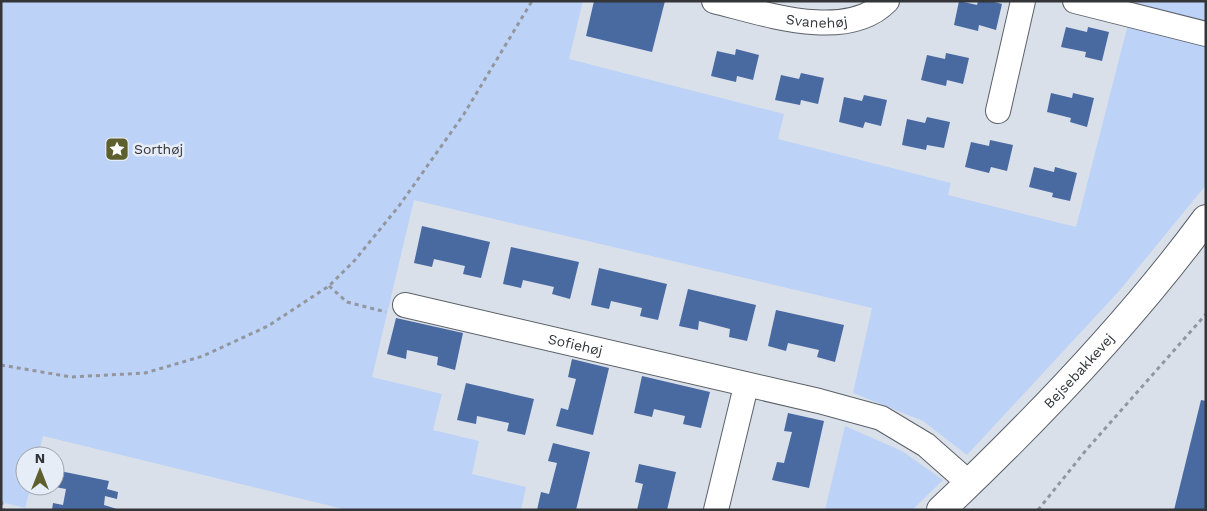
<svg xmlns="http://www.w3.org/2000/svg" width="1207" height="511" font-family="'Work Sans',sans-serif">
	<style>
		.green { fill: #bcd2f7 }
		.building { fill: #4969a1 }
		.lines { fill: none; stroke-linecap: round; stroke-linejoin: round }
		.street-casing { stroke: #5b6068; stroke-width: 26 }
		.secondary-casing { stroke: #5b6068; stroke-width: 30 }
		.path { stroke: #92969e; stroke-width: 3; stroke-dasharray: 4 4; stroke-linecap: butt }
		.street { stroke: #fff; stroke-width: 24 }
		.secondary { stroke: #fff; stroke-width: 28 }
		.labels { text-anchor: middle; dominant-baseline: central; stroke-width: 5; stroke-linejoin: round; paint-order: stroke }
		.street-label { font-size: 14px; fill: #333539; stroke: #e7edf7 }
		.poi-label { font-size: 14px; fill: #333539; stroke: #e7edf7; text-anchor: start }
	</style>
	<rect width="100%" height="100%" fill="#dae0ea"/>
	<!-- green -->
	<g class="green">
		<polygon points="1,1 583,1 569,59 784,114 778,139 951,183 948,195 1076,227 1134,1 1206,1 1206,185 1120,290 967,455 923,421 853,393 872,308 414,200 372,377 442,394 433,430 479,441 472,474 526,487 521,510 347,510 43,436 38,456 25,456 25,486 31,486 25,508 1,502"/>
		<polygon points="845,426 902,451 943,480 912,510 825,510"/>
	</g>
	<!-- building -->
	<g class="building">
		<polygon points="594,1 665,1 652,52 586,36"/>
		<polygon points="959,1 977,5 978,1 991,1 1002,4 996,30 979,25 978,31 954,25"/>
		<polygon points="1066,27 1087,32 1088,27 1109,32 1102,61 1085,57 1086,52 1061,47"/>
		<polygon points="736,49 759,55 753,80 737,76 736,82 711,76 717,51 735,55"/>
		<polygon points="946,53 969,58 963,84 947,80 946,86 921,80 927,55 945,59"/>
		<polygon points="801,73 824,78 818,104 801,100 800,105 775,100 781,75 799,79"/>
		<polygon points="1051,93 1072,98 1073,93 1094,98 1087,127 1070,122 1071,118 1047,112"/>
		<polygon points="864,95 887,100 881,126 865,122 863,128 839,122 844,97 862,101"/>
		<polygon points="927,117 950,122 944,148 927,145 926,150 902,145 907,119 925,123"/>
		<polygon points="990,140 1013,145 1007,171 991,167 989,173 965,167 971,142 989,146"/>
		<polygon points="1034,167 1054,172 1055,167 1077,173 1070,201 1052,197 1053,193 1029,187"/>
		<polygon points="422,226 490,242 481,278 463,274 465,266 434,259 432,267 414,263"/>
		<polygon points="511,247 579,262 570,299 552,294 554,287 523,280 521,288 503,284"/>
		<polygon points="599,268 667,284 658,320 640,316 642,308 611,301 609,309 591,305"/>
		<polygon points="688,289 756,305 747,341 729,337 730,329 699,321 698,330 679,326"/>
		<polygon points="776,310 844,325 835,362 817,357 819,350 788,343 786,351 768,346"/>
		<polygon points="396,318 463,333 455,370 437,365 438,357 407,350 406,359 387,354"/>
		<polygon points="572,359 609,368 593,435 556,426 561,408 568,410 576,379 568,377"/>
		<polygon points="642,376 710,392 701,428 683,424 685,416 654,409 652,417 634,413"/>
		<polygon points="466,383 534,399 525,435 507,431 509,423 477,416 476,424 457,420"/>
		<polygon points="1201,400 1206,401 1206,510 1174,510"/>
		<polygon points="788,413 824,421 809,488 772,480 777,462 784,463 792,432 784,431"/>
		<polygon points="553,443 590,452 576,510 537,510 541,492 549,494 557,463 548,461"/>
		<polygon points="639,464 676,472 667,510 637,510 643,484 635,482"/>
		<polygon points="55,470 109,481 107,489 118,492 117,499 105,496 104,505 120,510 52,510 53,503 63,505 66,489 55,487"/>
	</g>
	<g class="lines">
		<!-- street casing -->
		<g class="street-casing">
			<g id="street">
				<path id="s1" d="M714,1C763,13 846,43 887,1"/>
				<polyline points="1075,1 1206,34"/>
				<polyline points="998,111 1023,1"/>
				<path id="s2" d="M405,305L819,401L881,418L926,445L969,483"/>
				<polyline points="716,510 746,386"/>
			</g>
		</g>
		<!-- secondary casing -->
		<g class="secondary-casing">
			<g id="secondary">
				<path id="s3" d="M941,510C1034,422 1130,322 1206,219"/>
			</g>
		</g>
		<!-- path -->
		<g class="path">
			<polyline points="329,286 347,302 386,312"/>
			<polyline points="1,365 71,377 145,373 203,356 268,326 329,286 355,260 399,206 464,114 532,1"/>
			<polyline points="1,501 4,510"/>
			<polyline points="1038,510 1087,449 1206,314"/>
		</g>
		<!-- street -->
		<use href="#street" class="street"/>
		<!-- secondary -->
		<use href="#secondary" class="secondary"/>
	</g>
	<!-- icons -->
	<defs>
		<g id="sight-square" transform="scale(1.25)"><rect x="-9" y="-9" width="18" height="18" rx="4" fill="#5d5f2c" stroke="#e7edf7"/><path d="M0-6L1.8-2.2L6-1.7L2.9 1.2L3.7 5.4L0 3.3L-3.7 5.4L-2.9 1.2L-6-1.7L-1.8-2.2Z" fill="#fff"/></g>
	</defs>
	<g fill-rule="evenodd">
		<use href="#sight-square" x="117" y="149"/>
	</g>
	<g class="labels">
		<!-- street labels -->
		<g class="street-label">
			<text stroke="none"><textPath href="#s1" startOffset="105">Svanehøj</textPath></text>
			<text stroke="none"><textPath href="#s2" startOffset="175">Sofiehøj</textPath></text>
			<text stroke="none"><textPath href="#s3" startOffset="196">Bejsebakkevej</textPath></text>
		</g>
		<!-- poi labels -->
		<g class="poi-label">
			<text x="134" y="149">Sorthøj</text>
		</g>
	</g>
	<!-- border -->
	<rect width="1207" height="511" fill="none" stroke="#333539" stroke-width="5"/>
	<!-- north arrow -->
	<g transform="translate(40 471)"><circle r="24" fill="#e7edf7" stroke="#9fa3ab"/>
	<path d="M0-4L9 19L0 12L-9 19Z" fill="#5d5f2c"/>
	<text y="-8" font-size="14" font-weight="bold" text-anchor="middle" fill="#333539">N</text>
	</g>
</svg>
